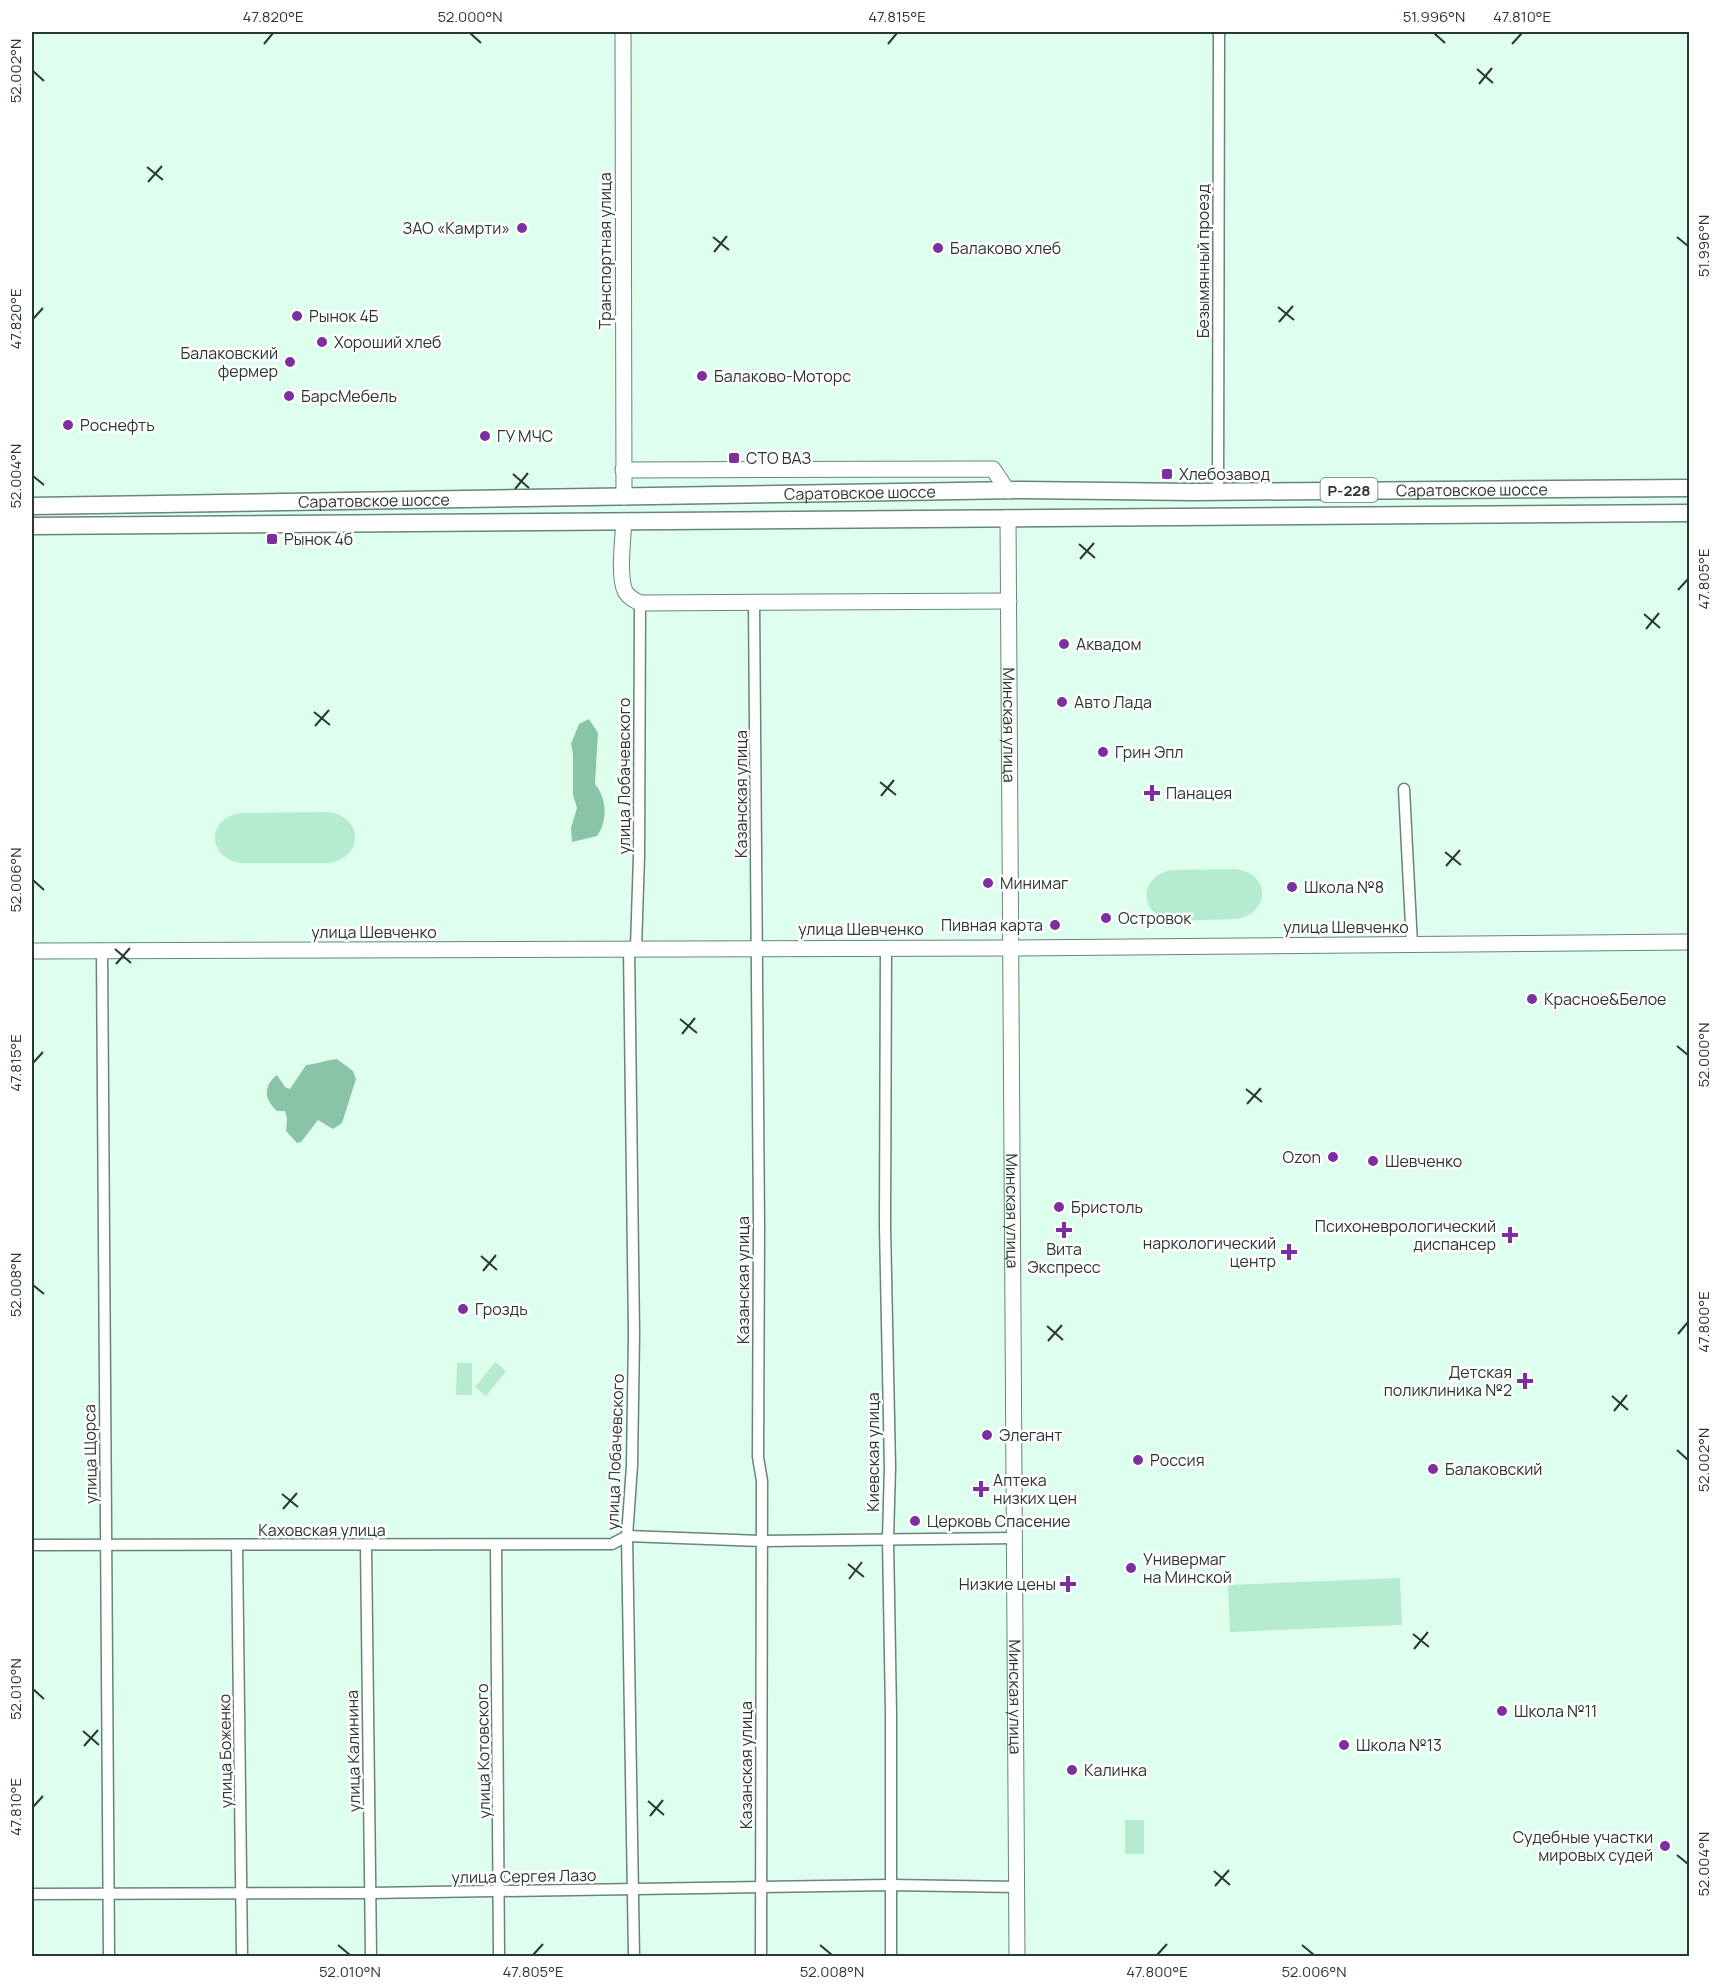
<svg xmlns="http://www.w3.org/2000/svg" width="1721" height="1988" font-family="Manrope,sans-serif">
	<style>
		.green { fill: #b5ebd0 }
		.forest { fill: #8ac4a8 }
		.lines { fill: none; stroke-linecap: round; stroke-linejoin: round }
		.street-casing { stroke: #688576; stroke-width: 13 }
		.secondary-casing { stroke: #688576; stroke-width: 17 }
		.primary-casing { stroke: #688576; stroke-width: 19 }
		.street { stroke: #fff; stroke-width: 10 }
		.secondary { stroke: #fff; stroke-width: 15 }
		.primary { stroke: #fff; stroke-width: 16 }
		.ticks { fill: none; stroke: #2b3731; stroke-width: 2 }
		.poi-dot { fill: #7c2fa1; stroke: #fff; stroke-width: 2 }
		.labels { text-anchor: middle; dominant-baseline: central; stroke-width: 5; stroke-linejoin: round; paint-order: stroke }
		.shield { fill: #fff; stroke: #6b736f; stroke-width: 1.5 }
		.shield-label { font-size: 15px; font-weight: bold; fill: #2b3731 }
		.poi-label { font-size: 16px; fill: #2b3731; stroke: #fff; text-anchor: start }
		.street-label { font-size: 16px; fill: #2b3731; stroke: #fff }
		.neatline { fill: none; stroke: #2b3731; stroke-width: 2 }
		.ticks-label { font-size: 15px; text-anchor: middle; fill: #2b3731 }
	</style>
	<rect width="100%" height="100%" fill="#dfffee"/>
	<!-- green -->
	<g class="green">
		<path d="M330,812C363,818 364,856 330,863H240C207,857 206,819 240,813Z"/>
		<path d="M1237,869C1270,875 1271,912 1237,919L1172,921C1138,914 1138,877 1171,870Z"/>
		<polygon points="495,1362 506,1371 486,1396 475,1387"/>
		<polygon points="457,1363 472,1363 472,1395 456,1395"/>
		<polygon points="1400,1578 1402,1625 1230,1632 1228,1585"/>
		<rect x="1125" y="1820" width="19" height="34"/>
	</g>
	<!-- forest -->
	<g class="forest">
		<path d="M589,719L598,733L595,784C607,799 608,821 597,836L572,842L571,828L577,808L573,795V754L571,744L579,724Z"/>
		<path d="M337,1059L353,1071L356,1079L342,1123L333,1129L318,1120L301,1142L297,1143L286,1131L287,1119L285,1111H277C265,1100 262,1087 277,1075L285,1087L290,1089L306,1065C317,1064 326,1060 337,1059Z"/>
	</g>
	<g class="lines">
		<!-- street casing -->
		<g class="street-casing">
			<g id="street">
				<polyline points="1218,491 1219,32"/>
				<polyline points="754,603 759,1226 758,1457 762,1481 761,1956"/>
				<polyline points="1404,789 1412,945"/>
				<polyline points="886,947 885,1226 890,1467 888,1539 891,1713 891,1956"/>
				<polyline points="629,948 634,1334 632,1466 627,1536 634,1956"/>
				<polyline points="636,948 639,856 640,603"/>
				<polyline points="102,951 109,1956"/>
				<polyline points="32,1545 612,1544 627,1536 761,1541 1014,1538"/>
				<polyline points="237,1545 242,1956"/>
				<polyline points="366,1545 371,1956"/>
				<polyline points="496,1545 499,1956"/>
				<polyline points="32,1894 370,1893 890,1885 1017,1887"/>
			</g>
		</g>
		<!-- secondary casing -->
		<g class="secondary-casing">
			<g id="secondary">
				<polyline points="623,32 624,497"/>
				<polyline points="623,470 993,469 1008,491"/>
				<path id="s1" d="M1008,518L1017,1956"/>
				<path d="M624,521C623,539 618,576 625,591C628,597 634,600 640,603L1009,601"/>
				<polyline points="32,951 1010,948 1690,942"/>
			</g>
		</g>
		<!-- primary casing -->
		<g class="primary-casing">
			<g id="primary">
				<path id="s2" d="M32,506L1022,490L1193,492L1690,488"/>
				<polyline points="32,526 1690,513"/>
			</g>
		</g>
		<!-- street -->
		<use href="#street" class="street"/>
		<!-- secondary -->
		<use href="#secondary" class="secondary"/>
		<!-- primary -->
		<use href="#primary" class="primary"/>
	</g>
	<!-- ticks -->
	<path class="ticks" d="M470,33L481,43M1434,33L1445,43M264,44L273,33M888,44L897,33M1512,44L1522,33M1477,69L1493,83M33,71L44,81M1479,84L1492,68M147,167L163,180M148,182L162,166M713,237L729,250M1677,237L1688,246M714,252L727,236M1278,307L1294,320M33,319L43,308M1279,322L1293,306M513,474L529,488M33,476L44,485M515,489L528,473M1079,544L1095,558M1080,559L1094,543M1678,590L1688,579M1644,614L1660,628M1646,629L1659,613M314,712L330,725M315,726L329,710M880,782L896,795M881,796L894,780M1445,852L1461,865M1446,866L1460,850M33,880L44,890M115,949L131,963M116,964L130,948M680,1019L697,1033M682,1034L695,1018M1677,1046L1688,1055M33,1063L43,1052M1246,1089L1262,1102M1247,1104L1261,1088M481,1256L497,1270M483,1271L496,1255M33,1285L44,1294M1047,1326L1063,1340M1678,1334L1688,1322M1048,1341L1062,1325M1612,1396L1628,1410M1614,1411L1627,1395M1677,1450L1688,1460M282,1494L298,1507M283,1509L297,1493M848,1564L864,1577M849,1579L862,1562M1413,1634L1429,1647M1414,1649L1428,1632M33,1689L44,1699M83,1731L99,1745M84,1746L98,1730M648,1801L664,1815M33,1807L43,1796M650,1816L663,1800M1677,1855L1688,1864M1214,1871L1230,1885M1215,1886L1229,1870M338,1945L350,1955M820,1945L832,1955M1302,1945L1314,1955M533,1955L543,1944M1157,1955L1167,1944"/>
	<!-- markers -->
	<g class="poi-dot">
		<circle cx="522" cy="228" r="6"/>
		<circle cx="938" cy="248" r="6"/>
		<circle cx="297" cy="316" r="6"/>
		<circle cx="322" cy="342" r="6"/>
		<circle cx="290" cy="362" r="6"/>
		<circle cx="702" cy="376" r="6"/>
		<circle cx="289" cy="396" r="6"/>
		<circle cx="68" cy="425" r="6"/>
		<circle cx="485" cy="436" r="6"/>
		<rect x="728" y="452" width="12" height="12" rx="3"/>
		<rect x="1161" y="468" width="12" height="12" rx="3"/>
		<rect x="266" y="533" width="12" height="12" rx="3"/>
		<circle cx="1064" cy="644" r="6"/>
		<circle cx="1062" cy="702" r="6"/>
		<circle cx="1103" cy="752" r="6"/>
		<path d="M1149 784h6v6h6v6h-6v6h-6v-6h-6v-6h6z"/>
		<circle cx="988" cy="883" r="6"/>
		<circle cx="1292" cy="887" r="6"/>
		<circle cx="1106" cy="918" r="6"/>
		<circle cx="1055" cy="925" r="6"/>
		<circle cx="1532" cy="999" r="6"/>
		<circle cx="1333" cy="1157" r="6"/>
		<circle cx="1373" cy="1161" r="6"/>
		<circle cx="1059" cy="1207" r="6"/>
		<path d="M1061 1221h6v6h6v6h-6v6h-6v-6h-6v-6h6z"/>
		<path d="M1507 1226h6v6h6v6h-6v6h-6v-6h-6v-6h6z"/>
		<path d="M1286 1243h6v6h6v6h-6v6h-6v-6h-6v-6h6z"/>
		<circle cx="463" cy="1309" r="6"/>
		<path d="M1522 1372h6v6h6v6h-6v6h-6v-6h-6v-6h6z"/>
		<circle cx="987" cy="1435" r="6"/>
		<circle cx="1138" cy="1460" r="6"/>
		<circle cx="1433" cy="1469" r="6"/>
		<path d="M978 1480h6v6h6v6h-6v6h-6v-6h-6v-6h6z"/>
		<circle cx="915" cy="1521" r="6"/>
		<circle cx="1131" cy="1568" r="6"/>
		<path d="M1065 1575h6v6h6v6h-6v6h-6v-6h-6v-6h6z"/>
		<circle cx="1502" cy="1711" r="6"/>
		<circle cx="1344" cy="1745" r="6"/>
		<circle cx="1072" cy="1770" r="6"/>
		<circle cx="1665" cy="1846" r="6"/>
	</g>
	<g class="labels">
		<!-- shield labels -->
		<rect class="shield" x="1320.5" y="478" width="57" height="24" rx="4.5"/>
		<g class="shield-label">
			<text x="1349" y="490">Р-228</text>
		</g>
		<!-- poi labels -->
		<g class="poi-label">
			<text x="510" y="228" text-anchor="end">ЗАО «Камрти»</text>
			<text x="950" y="248">Балаково хлеб</text>
			<text x="309" y="316">Рынок 4Б</text>
			<text x="334" y="342">Хороший хлеб</text>
			<text x="278" y="353" text-anchor="end">Балаковский<tspan x="278" dy="18">фермер</tspan></text>
			<text x="714" y="376">Балаково-Моторс</text>
			<text x="301" y="396">БарсМебель</text>
			<text x="80" y="425">Роснефть</text>
			<text x="497" y="436">ГУ МЧС</text>
			<text x="746" y="458">СТО ВАЗ</text>
			<text x="1179" y="474">Хлебозавод</text>
			<text x="284" y="539">Рынок 4б</text>
			<text x="1076" y="644">Аквадом</text>
			<text x="1074" y="702">Авто Лада</text>
			<text x="1115" y="752">Грин Эпл</text>
			<text x="1166" y="793">Панацея</text>
			<text x="1000" y="883">Минимаг</text>
			<text x="1304" y="887">Школа №8</text>
			<text x="1118" y="918">Островок</text>
			<text x="1043" y="925" text-anchor="end">Пивная карта</text>
			<text x="1544" y="999">Красное&amp;Белое</text>
			<text x="1321" y="1157" text-anchor="end">Ozon</text>
			<text x="1385" y="1161">Шевченко</text>
			<text x="1071" y="1207">Бристоль</text>
			<text x="1496" y="1226" text-anchor="end">Психоневрологический<tspan x="1496" dy="18">диспансер</tspan></text>
			<text x="1276" y="1243" text-anchor="end">наркологический<tspan x="1276" dy="18">центр</tspan></text>
			<text x="1064" y="1249" text-anchor="middle">Вита<tspan x="1064" dy="18">Экспресс</tspan></text>
			<text x="475" y="1309">Гроздь</text>
			<text x="1512" y="1372" text-anchor="end">Детская<tspan x="1512" dy="18">поликлиника №2</tspan></text>
			<text x="999" y="1435">Элегант</text>
			<text x="1150" y="1460">Россия</text>
			<text x="1445" y="1469">Балаковский</text>
			<text x="993" y="1480">Аптека<tspan x="993" dy="18">низких цен</tspan></text>
			<text x="927" y="1521">Церковь Спасение</text>
			<text x="1143" y="1559">Универмаг<tspan x="1143" dy="18">на Минской</tspan></text>
			<text x="1056" y="1584" text-anchor="end">Низкие цены</text>
			<text x="1514" y="1711">Школа №11</text>
			<text x="1356" y="1745">Школа №13</text>
			<text x="1084" y="1770">Калинка</text>
			<text x="1653" y="1837" text-anchor="end">Судебные участки<tspan x="1653" dy="18">мировых судей</tspan></text>
		</g>
		<!-- street labels -->
		<g class="street-label">
			<text transform="translate(605 251) rotate(-90)">Транспортная улица</text>
			<text transform="translate(1203 261) rotate(-90)">Безымянный проезд</text>
			<text stroke="none"><textPath href="#s2" startOffset="1440">Саратовское шоссе</textPath></text>
			<text stroke="none"><textPath href="#s2" startOffset="828">Саратовское шоссе</textPath></text>
			<text stroke="none"><textPath href="#s2" startOffset="342">Саратовское шоссе</textPath></text>
			<text stroke="none"><textPath href="#s1" startOffset="207">Минская улица</textPath></text>
			<text transform="translate(624 776) rotate(-90)">улица Лобачевского</text>
			<text transform="translate(741 794) rotate(-90)">Казанская улица</text>
			<text x="1346" y="927">улица Шевченко</text>
			<text x="861" y="929">улица Шевченко</text>
			<text x="374" y="932">улица Шевченко</text>
			<text stroke="none"><textPath href="#s1" startOffset="693">Минская улица</textPath></text>
			<text transform="translate(743 1280) rotate(-90)">Казанская улица</text>
			<text transform="translate(615 1452) rotate(-88)">улица Лобачевского</text>
			<text transform="translate(873 1452) rotate(-90)">Киевская улица</text>
			<text transform="translate(90 1454) rotate(-91)">улица Щорса</text>
			<text x="322" y="1530">Каховская улица</text>
			<text stroke="none"><textPath href="#s1" startOffset="1179">Минская улица</textPath></text>
			<text transform="translate(225 1751) rotate(-91)">улица Боженко</text>
			<text transform="translate(353 1751) rotate(-91)">улица Калинина</text>
			<text transform="translate(483 1751) rotate(-91)">улица Котовского</text>
			<text transform="translate(746 1765) rotate(-90)">Казанская улица</text>
			<text transform="translate(524 1876) rotate(-1)">улица Сергея Лазо</text>
		</g>
	</g>
	<!-- border -->
	<rect width="1721" height="1988" fill="none" stroke="#ffffff" stroke-width="66"/>
	<rect x="33" y="33" width="1655" height="1922" class="neatline"/>
	<g class="ticks-label">
		<text x="273" y="22">47.820°E</text>
		<text x="470" y="22">52.000°N</text>
		<text x="897" y="22">47.815°E</text>
		<text x="1434" y="22">51.996°N</text>
		<text x="1522" y="22">47.810°E</text>
		<text transform="translate(16 71) rotate(-90)" y="5">52.002°N</text>
		<text transform="translate(1704 246) rotate(-90)" y="5">51.996°N</text>
		<text transform="translate(16 319) rotate(-90)" y="5">47.820°E</text>
		<text transform="translate(16 476) rotate(-90)" y="5">52.004°N</text>
		<text transform="translate(1704 579) rotate(-90)" y="5">47.805°E</text>
		<text transform="translate(16 880) rotate(-90)" y="5">52.006°N</text>
		<text transform="translate(1704 1055) rotate(-90)" y="5">52.000°N</text>
		<text transform="translate(16 1063) rotate(-90)" y="5">47.815°E</text>
		<text transform="translate(16 1285) rotate(-90)" y="5">52.008°N</text>
		<text transform="translate(1704 1322) rotate(-90)" y="5">47.800°E</text>
		<text transform="translate(1704 1460) rotate(-90)" y="5">52.002°N</text>
		<text transform="translate(16 1689) rotate(-90)" y="5">52.010°N</text>
		<text transform="translate(16 1807) rotate(-90)" y="5">47.810°E</text>
		<text transform="translate(1704 1864) rotate(-90)" y="5">52.004°N</text>
		<text x="350" y="1977">52.010°N</text>
		<text x="533" y="1977">47.805°E</text>
		<text x="832" y="1977">52.008°N</text>
		<text x="1157" y="1977">47.800°E</text>
		<text x="1314" y="1977">52.006°N</text>
	</g>
</svg>
